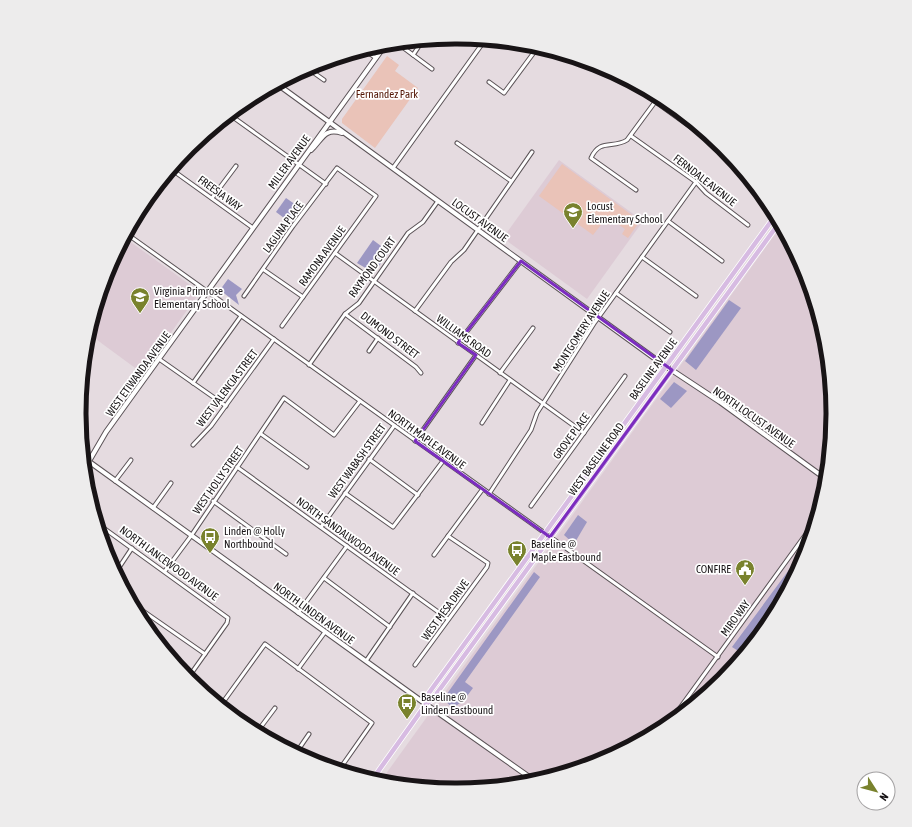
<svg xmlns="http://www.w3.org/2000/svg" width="912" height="827" font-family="'Asap Condensed',sans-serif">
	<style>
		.built { fill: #ddcbd5 }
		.green { fill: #eac3b8 }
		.water { fill: #9c97c3 }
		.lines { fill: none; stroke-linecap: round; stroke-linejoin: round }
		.street-casing { stroke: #5b5357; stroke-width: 5 }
		.secondary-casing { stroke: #5b5357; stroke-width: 6 }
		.primary-casing { stroke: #fff; stroke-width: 6 }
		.street { stroke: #fff; stroke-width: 3 }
		.secondary { stroke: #fff; stroke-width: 4 }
		.primary { stroke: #d7bbe2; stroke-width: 4.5 }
		.marked { fill: none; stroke: #7b2cbf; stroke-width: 3; stroke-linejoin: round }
		.labels { text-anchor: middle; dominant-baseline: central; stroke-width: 3.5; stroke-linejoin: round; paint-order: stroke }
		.park-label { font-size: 11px; fill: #541605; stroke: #fff }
		.street-label { font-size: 11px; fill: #181416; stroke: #fff }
		.poi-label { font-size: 11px; fill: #181416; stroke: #fff; text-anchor: start }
		.rim { fill: none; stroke: #181416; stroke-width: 5 }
	</style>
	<rect width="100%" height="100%" fill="#e5dbe0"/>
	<!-- built -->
	<g class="built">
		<polygon points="559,160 643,221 587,299 503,238"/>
		<polygon points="781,226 804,270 825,340 832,414 825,487 804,558 769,623 722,680 665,727 600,761 529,783 456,790 380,782"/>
		<polygon points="125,238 200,292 142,373 89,334 108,269"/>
	</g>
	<!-- green -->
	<g class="green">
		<polygon points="387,56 399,65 395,71 418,88 375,148 342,123 342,119"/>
		<polygon points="562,164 640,221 628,238 622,234 625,229 612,220 609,225 604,221 593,235 539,196"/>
	</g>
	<!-- water -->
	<g class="water">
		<polygon points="286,198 299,207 288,221 276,212"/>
		<polygon points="373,240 389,252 374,273 357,263"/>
		<polygon points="228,279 242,289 236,295 239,305 220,290"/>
		<polygon points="729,300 741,308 696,370 685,361"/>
		<polygon points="674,382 687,391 671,408 660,399"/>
		<polygon points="578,515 587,522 574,544 564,535"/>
		<path d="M808,544C796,585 768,619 743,654L732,647Z"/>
		<polygon points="534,572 540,577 465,682 473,688 464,700 453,708 445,701 444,698"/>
	</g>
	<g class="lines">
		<!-- street casing -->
		<g class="street-casing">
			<g id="street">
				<polyline points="397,43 432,69"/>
				<polyline points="364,50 376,58"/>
				<polyline points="413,55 423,40"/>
				<polyline points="307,68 324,80"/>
				<polyline points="618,75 728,154"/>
				<polyline points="489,82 504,93 538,47"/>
				<polyline points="230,115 326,184"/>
				<polyline points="631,136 696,182 706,193 748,225"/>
				<polyline points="457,143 511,181"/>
				<polyline points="393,168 485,40"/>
				<polyline points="175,172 253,228"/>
				<path d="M636,190L591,158C600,138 613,149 627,140L655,102"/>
				<polyline points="212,198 236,166"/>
				<polyline points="668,221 722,261"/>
				<polyline points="127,234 718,657"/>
				<polyline points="335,253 584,433"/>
				<polyline points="642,257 696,296"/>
				<polyline points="264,270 303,297"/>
				<polyline points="616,293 670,332"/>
				<polyline points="244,296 293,226 337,168 376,196 282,326"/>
				<polyline points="415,311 451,262 464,250 532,152"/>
				<polyline points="345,314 416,367 421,373"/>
				<polyline points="458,343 521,261"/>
				<polyline points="369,351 378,338"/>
				<polyline points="159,359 226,406"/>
				<polyline points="309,365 345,314 359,303 408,233 423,222 438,201"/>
				<polyline points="500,373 533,328"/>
				<polyline points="193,383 241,316"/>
				<polyline points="482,423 510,380"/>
				<polyline points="261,434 307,467"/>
				<polyline points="415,441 476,355"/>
				<polyline points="193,445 211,426 274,339"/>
				<polyline points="369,459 418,495"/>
				<polyline points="237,467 448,619"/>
				<polyline points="115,481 131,460"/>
				<polyline points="345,493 393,527 443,461"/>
				<polyline points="489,494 531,430 537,413 595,322 696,182"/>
				<polyline points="213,501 286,554"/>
				<polyline points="531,506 625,376"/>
				<polyline points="153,508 171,483"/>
				<polyline points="98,524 228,618 227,623 188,678"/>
				<polyline points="321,527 394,426"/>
				<polyline points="434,555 482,490"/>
				<polyline points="165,571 191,536 284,398 334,435 360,401"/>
				<polyline points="116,572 132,548"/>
				<polyline points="324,578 390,627"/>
				<polyline points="133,604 205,654"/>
				<polyline points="298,613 347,546"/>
				<polyline points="366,661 413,593"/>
				<polyline points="415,665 487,567 488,563 485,561 448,536"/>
				<polyline points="298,669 325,632"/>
				<polyline points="221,705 265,644 372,723 339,770"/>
				<polyline points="669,723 814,523"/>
				<polyline points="257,732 275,708"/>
				<polyline points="296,753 309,734"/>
			</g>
		</g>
		<!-- secondary casing -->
		<g class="secondary-casing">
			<g id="secondary">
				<polyline points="277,84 661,363 720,402 826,479"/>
				<path d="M311,150C322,140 324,127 342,133"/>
				<polyline points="84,458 420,700 535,781"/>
				<polyline points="85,468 106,432 386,44"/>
			</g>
		</g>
		<!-- primary casing -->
		<g class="primary-casing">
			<g id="primary">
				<polyline points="426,704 426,697 775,216"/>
				<polyline points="372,780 426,704 432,700 779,223"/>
			</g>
		</g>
		<!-- street -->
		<use href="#street" class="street"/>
		<!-- secondary -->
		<use href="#secondary" class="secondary"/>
		<!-- primary -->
		<use href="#primary" class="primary"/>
	</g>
	<!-- marked area -->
	<path class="marked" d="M521,261L672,370L550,537L415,441L476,355L458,343Z"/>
	<!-- icons -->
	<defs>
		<g id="school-pin" transform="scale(1)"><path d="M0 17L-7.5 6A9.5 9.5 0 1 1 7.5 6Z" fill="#79822d" stroke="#fff"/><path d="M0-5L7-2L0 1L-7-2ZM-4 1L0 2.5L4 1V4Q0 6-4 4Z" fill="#fff"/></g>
		<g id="bus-pin" transform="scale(1)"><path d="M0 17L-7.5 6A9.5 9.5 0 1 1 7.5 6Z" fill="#79822d" stroke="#fff"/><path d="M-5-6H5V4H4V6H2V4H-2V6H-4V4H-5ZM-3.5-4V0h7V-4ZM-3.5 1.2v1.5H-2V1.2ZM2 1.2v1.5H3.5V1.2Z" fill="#fff"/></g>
		<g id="civic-pin" transform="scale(1)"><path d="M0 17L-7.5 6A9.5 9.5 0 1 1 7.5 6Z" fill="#79822d" stroke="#fff"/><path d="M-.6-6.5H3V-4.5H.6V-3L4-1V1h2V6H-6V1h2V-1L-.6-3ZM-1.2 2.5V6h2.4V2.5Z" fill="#fff"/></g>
	</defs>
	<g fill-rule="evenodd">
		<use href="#school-pin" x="573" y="212"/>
		<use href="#school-pin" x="140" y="297"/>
		<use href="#bus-pin" x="210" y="537"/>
		<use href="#bus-pin" x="517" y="550"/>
		<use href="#civic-pin" x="745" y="569"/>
		<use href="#bus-pin" x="407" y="703"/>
	</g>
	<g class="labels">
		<!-- park labels -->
		<g class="park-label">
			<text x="387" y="94">Fernandez Park</text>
		</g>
		<!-- street labels -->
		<g class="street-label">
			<text transform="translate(289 162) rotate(-54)">MILLER AVENUE</text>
			<text transform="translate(705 180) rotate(38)">FERNDALE AVENUE</text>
			<text transform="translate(220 193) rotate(36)">FREESIA WAY</text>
			<text transform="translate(480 220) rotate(36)">LOCUST AVENUE</text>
			<text transform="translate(283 227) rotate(-54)">LAGUNA PLACE</text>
			<text transform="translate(322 256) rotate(-54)">RAMONA AVENUE</text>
			<text transform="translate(372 267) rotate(-54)">RAYMOND COURT</text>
			<text transform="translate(581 331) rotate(-57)">MONTGOMERY AVENUE</text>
			<text transform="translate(390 335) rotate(37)">DUMOND STREET</text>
			<text transform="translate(464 336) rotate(36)">WILLIAMS ROAD</text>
			<text transform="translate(653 369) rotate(-54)">BASELINE AVENUE</text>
			<text transform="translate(138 374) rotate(-54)">WEST ETIWANDA AVENUE</text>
			<text transform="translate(227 388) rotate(-53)">WEST VALENCIA STREET</text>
			<text transform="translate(754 417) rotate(35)">NORTH LOCUST AVENUE</text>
			<text transform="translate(571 436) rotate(-54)">GROVE PLACE</text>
			<text transform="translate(427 439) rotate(36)">NORTH MAPLE AVENUE</text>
			<text transform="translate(596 459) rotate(-54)">WEST BASELINE ROAD</text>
			<text transform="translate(357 461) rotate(-54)">WEST WABASH STREET</text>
			<text transform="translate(218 480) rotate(-55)">WEST HOLLY STREET</text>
			<text transform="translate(348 536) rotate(36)">NORTH SANDALWOOD AVENUE</text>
			<text transform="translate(169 563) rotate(36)">NORTH LANCEWOOD AVENUE</text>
			<text transform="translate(445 610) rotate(-54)">WEST MESA DRIVE</text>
			<text transform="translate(314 613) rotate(36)">NORTH LINDEN AVENUE</text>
			<text transform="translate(735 618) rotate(-54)">MIRO WAY</text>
		</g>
		<!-- poi labels -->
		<g class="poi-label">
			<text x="587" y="206">Locust<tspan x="587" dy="13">Elementary School</tspan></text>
			<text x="154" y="291">Virginia Primrose<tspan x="154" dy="13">Elementary School</tspan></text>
			<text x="224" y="531">Linden @ Holly<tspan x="224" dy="13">Northbound</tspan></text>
			<text x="531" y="544">Baseline @<tspan x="531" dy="13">Maple Eastbound</tspan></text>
			<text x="731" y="569" text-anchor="end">CONFIRE</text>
			<text x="421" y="697">Baseline @<tspan x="421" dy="13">Linden Eastbound</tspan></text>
		</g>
	</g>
	<!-- crop -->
	<path d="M0 0H912V827H0ZM455 44H457A369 369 0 0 1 826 413V414A369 369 0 0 1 457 783H455A369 369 0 0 1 86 414V413A369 369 0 0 1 455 44Z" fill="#edecec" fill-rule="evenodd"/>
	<path class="rim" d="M455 44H457A369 369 0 0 1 826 413V414A369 369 0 0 1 457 783H455A369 369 0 0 1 86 414V413A369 369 0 0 1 455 44Z"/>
	<!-- north arrow -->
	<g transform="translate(876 791) rotate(126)"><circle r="19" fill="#ffffff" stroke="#a3a1a2"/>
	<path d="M0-3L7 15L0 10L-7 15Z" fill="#79822d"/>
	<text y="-6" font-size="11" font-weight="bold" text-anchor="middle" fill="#181416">N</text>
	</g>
</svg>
